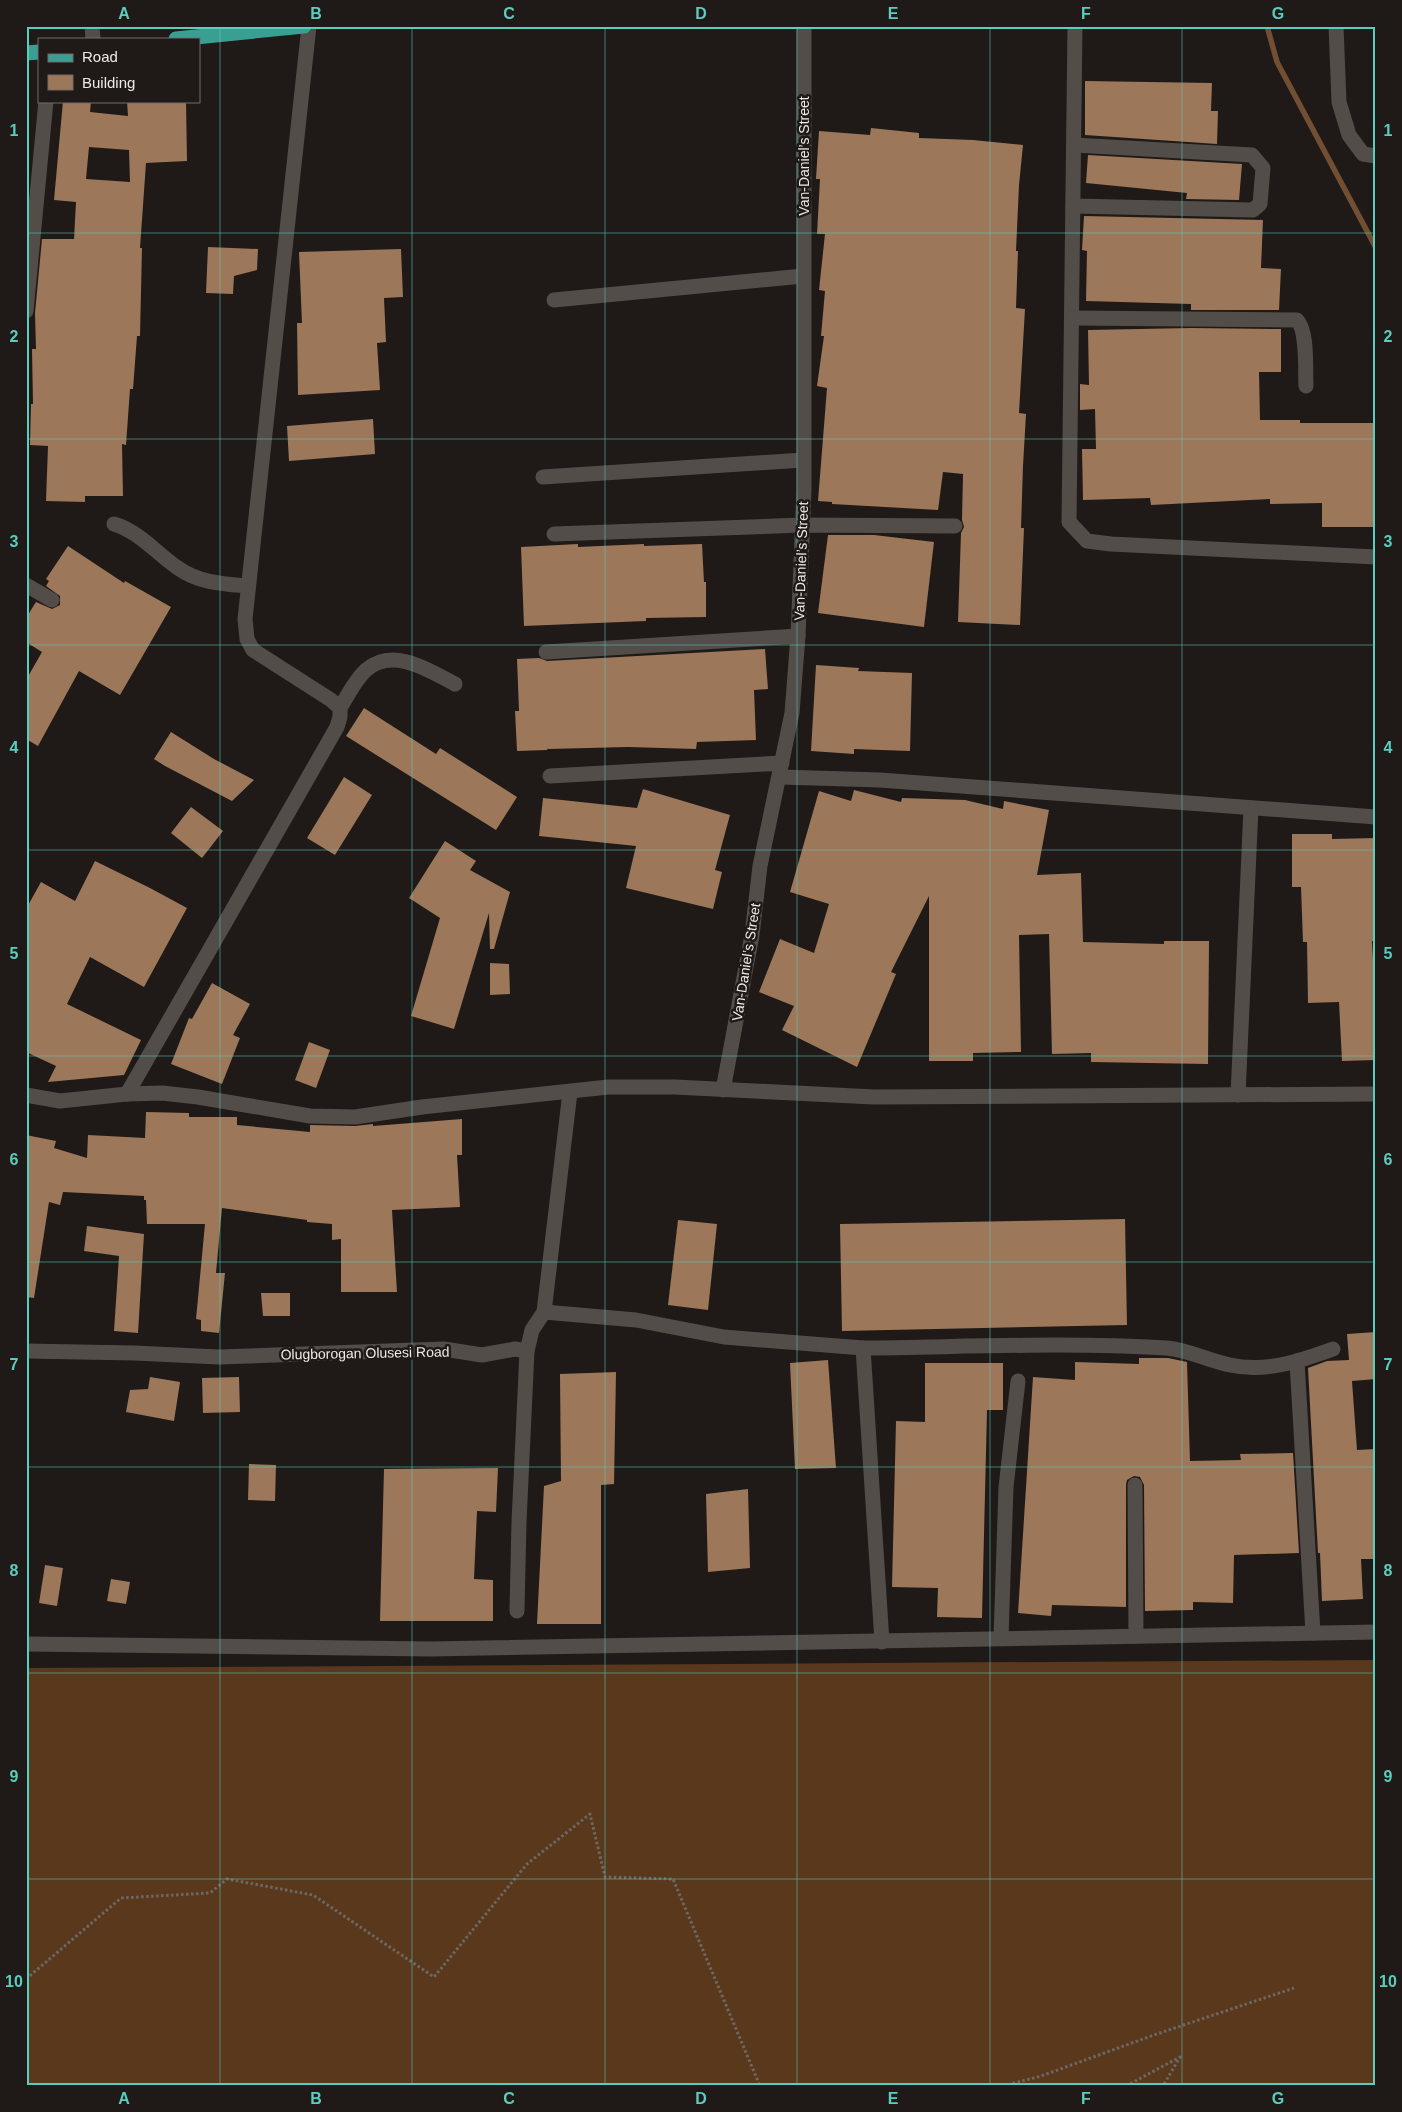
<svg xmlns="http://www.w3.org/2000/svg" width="1402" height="2112" font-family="Helvetica,sans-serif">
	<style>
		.forest { fill: #59381c }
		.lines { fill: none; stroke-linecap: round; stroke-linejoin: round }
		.stream { stroke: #724f33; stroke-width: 5.5 }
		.building { fill: #9c7759; fill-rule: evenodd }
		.path { stroke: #6c6865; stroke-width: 3; stroke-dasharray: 2.5 2.5; stroke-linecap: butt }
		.minor { stroke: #524d49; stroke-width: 15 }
		.major { stroke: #389f92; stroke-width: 15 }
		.grid { fill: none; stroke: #59cebe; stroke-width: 1; stroke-opacity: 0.55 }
		.labels { text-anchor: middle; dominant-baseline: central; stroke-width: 5; stroke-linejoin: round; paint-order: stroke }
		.street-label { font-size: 14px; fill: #ede9e7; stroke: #1f1a17 }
		.neatline { fill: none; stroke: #59cebe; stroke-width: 2 }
		.grid-label { font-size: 16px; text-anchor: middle; font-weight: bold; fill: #59cebe }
	</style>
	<rect width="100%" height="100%" fill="#1f1a17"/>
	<!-- forest -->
	<polygon class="forest" points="1376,1660 1376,2086 26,2086 26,1668"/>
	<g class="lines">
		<!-- stream -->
		<polyline class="stream" points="1267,26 1277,62 1376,248"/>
	</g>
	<!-- building -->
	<g class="building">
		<polygon points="1085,81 1212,83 1211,111 1218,111 1217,144 1085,135"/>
		<path d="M63,101H91L90,112L128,116L127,101H186L187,161L146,163L140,248H142L140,336H137L133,389H130L126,445L122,444L123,496H85V502L46,501L48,446L30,445L31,404H33L32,349H36L35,313L42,239H74L76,202L54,200ZM89,147L129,150L130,182L86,179Z"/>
		<polygon points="871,128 919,133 919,138 973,140 1023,145 1019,185 1016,251 1018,251 1016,308 1025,309 1019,413 1026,414 1023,466 1021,528 1024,528 1020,625 958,622 961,533 964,527 962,520 963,474 943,472 938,510 832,504 832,502 818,501 827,388 817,386 824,336 821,336 825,291 819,290 825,234 817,234 820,179 816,179 819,131 870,135"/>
		<polygon points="1088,155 1242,164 1239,200 1186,199 1187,193 1086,183"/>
		<polygon points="1084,216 1263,220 1261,268 1281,269 1279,310 1191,310 1191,304 1086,301 1087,251 1082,250"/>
		<polygon points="208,247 258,249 257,270 234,276 233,294 206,293"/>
		<polygon points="401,249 403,297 384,298 386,342 377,343 380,390 298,395 297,323 302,323 299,252"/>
		<polygon points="1191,328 1281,329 1281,372 1259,372 1260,420 1300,420 1300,423 1375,423 1375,527 1322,527 1322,503 1270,504 1270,499 1151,505 1150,498 1083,500 1082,449 1096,449 1095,409 1080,410 1080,384 1089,385 1088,330"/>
		<polygon points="373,419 375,454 289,461 287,426"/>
		<polygon points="828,535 874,535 934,542 924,627 818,613"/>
		<polygon points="578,544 578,547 644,544 644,546 702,544 704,582 706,582 706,617 646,618 646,621 524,626 521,547"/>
		<polygon points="68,546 124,583 125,581 171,607 120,695 79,671 38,746 26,739 26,680 42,652 26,642 26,618 36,602 52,609 60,605 60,596 46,586 49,581 46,579"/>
		<polygon points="765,649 768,689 754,690 756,740 697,742 696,749 628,747 548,749 548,748 547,750 517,751 515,711 519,711 517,659 539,658 547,661"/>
		<polygon points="816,665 859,668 858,671 912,673 910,751 854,749 854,754 811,751"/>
		<polygon points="364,708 436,754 440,748 517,797 496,830 346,736"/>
		<polygon points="171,732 214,759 254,780 232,801 165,766 154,759"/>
		<polygon points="344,777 372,795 335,855 307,838"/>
		<polygon points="643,789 730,815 715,870 722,872 713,909 626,888 636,846 539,836 543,798 637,808"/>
		<polygon points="854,790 901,802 902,798 965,800 1003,809 1004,801 1049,810 1037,875 1081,873 1083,942 1164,944 1164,941 1209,941 1208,1064 1091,1062 1091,1053 1052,1054 1049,934 1019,935 1021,1052 973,1053 973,1061 929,1061 929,896 891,972 896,974 857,1067 782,1030 794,1006 759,992 780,939 814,953 829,904 790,892 819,791 851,801"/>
		<polygon points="191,807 223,831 202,858 171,833"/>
		<polygon points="1292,834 1332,834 1332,839 1376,838 1376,890 1374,890 1376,941 1372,941 1376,1013 1376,1060 1342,1061 1339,1002 1308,1003 1307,942 1303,942 1301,887 1292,887"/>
		<polygon points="445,841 476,861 470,870 510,892 494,949 490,949 489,913 454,1029 411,1016 440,918 409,898"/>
		<polygon points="95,861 150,888 187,908 144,987 90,957 67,1004 141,1040 124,1075 48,1082 56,1066 26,1052 26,909 41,882 75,901"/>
		<polygon points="490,963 509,964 510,994 490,995"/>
		<polygon points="212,983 250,1004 233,1035 240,1038 222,1084 171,1064 189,1018 192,1019"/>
		<polygon points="309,1042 330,1050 316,1088 295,1080"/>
		<polygon points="146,1112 189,1113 189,1117 237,1117 237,1125 310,1132 310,1125 355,1126 373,1124 373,1126 462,1119 462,1155 457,1155 460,1207 392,1210 397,1292 341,1292 341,1239 332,1240 332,1224 307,1222 307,1220 222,1208 216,1273 225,1273 219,1333 201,1331 201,1320 196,1319 205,1224 147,1224 146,1200 144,1200 144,1196 63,1192 60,1205 49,1202 34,1298 26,1297 26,1135 56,1141 54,1148 87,1158 88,1135 145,1138"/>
		<polygon points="1125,1219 1127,1325 842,1331 840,1224"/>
		<polygon points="678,1220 717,1224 708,1310 668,1305"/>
		<polygon points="87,1226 144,1234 138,1333 114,1331 119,1256 84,1251"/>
		<polygon points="261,1293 290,1293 290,1316 263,1316"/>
		<polygon points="1376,1332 1376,1379 1352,1381 1357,1450 1376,1449 1376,1559 1361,1559 1363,1599 1322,1601 1320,1553 1318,1553 1308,1368 1327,1361 1349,1360 1347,1334"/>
		<polygon points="1139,1358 1168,1358 1187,1362 1190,1461 1241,1460 1240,1454 1293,1453 1299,1553 1234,1555 1233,1603 1193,1602 1193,1610 1145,1611 1144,1485 1140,1477 1134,1476 1127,1480 1126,1485 1126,1607 1052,1605 1051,1616 1018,1613 1033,1377 1075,1380 1075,1362 1139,1364"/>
		<polygon points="828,1360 836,1468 795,1469 790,1363"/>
		<polygon points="925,1363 1003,1363 1003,1410 987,1410 982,1618 937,1617 938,1588 892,1587 896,1421 925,1422"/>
		<polygon points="616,1372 614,1484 601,1485 601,1624 537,1624 544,1486 561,1481 560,1374"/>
		<polygon points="150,1377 180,1382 174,1421 126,1412 130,1390 148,1389"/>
		<polygon points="239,1377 240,1412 203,1413 202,1378"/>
		<polygon points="249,1464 276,1465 275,1501 248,1500"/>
		<polygon points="498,1468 496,1512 477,1511 474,1579 493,1580 493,1621 380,1621 384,1469"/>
		<polygon points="748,1489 750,1568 708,1572 706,1494"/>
		<polygon points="45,1565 63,1568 57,1606 39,1603"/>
		<polygon points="111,1579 130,1582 126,1604 107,1601"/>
	</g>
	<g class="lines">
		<!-- path -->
		<g class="path">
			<polyline points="26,1979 121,1898 210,1893 227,1879 313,1895 434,1977 527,1864 590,1814 605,1877 673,1879 760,2086"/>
			<polyline points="1003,2086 1041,2076 1154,2035 1294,1988"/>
			<polyline points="1126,2086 1180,2057 1163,2086"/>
		</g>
		<!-- minor -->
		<g class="minor">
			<polyline points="92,26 93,39"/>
			<polyline points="1075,26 1069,522 1087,541 1111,544 1376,557"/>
			<polyline points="1336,26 1339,102 1349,135 1363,154 1376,156"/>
			<polyline points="1073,206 1253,210 1260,204 1263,168 1252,155 1074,145"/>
			<polyline points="554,300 803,276"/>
			<polyline points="26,311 46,101"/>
			<path d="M1072,318L1297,320C1308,331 1305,370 1306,386"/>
			<polyline points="543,477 803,460"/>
			<path d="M114,524C140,532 156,553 178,568C199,583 223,584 248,586"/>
			<polyline points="554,534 803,525 955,526"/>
			<polyline points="26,585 52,600"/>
			<polyline points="546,652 798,636"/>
			<path d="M340,708C348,695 355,680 366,670C393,646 430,671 455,684"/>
			<polyline points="550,776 782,763"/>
			<polyline points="780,777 880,780 1376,817"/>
			<polyline points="723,1090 752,935 760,866 792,713 798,636 804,490 804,26"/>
			<polyline points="127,1094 337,727 340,717 340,708 331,700 253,650 247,639 245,619 309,26"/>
			<polyline points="26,1095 60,1101 127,1094 162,1093 198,1097 310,1116 355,1117 422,1107 608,1087 675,1087 874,1097 1376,1094"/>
			<polyline points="1238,1095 1251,808"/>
			<polyline points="544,1312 636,1320 724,1337 863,1348"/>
			<polyline points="26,1351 134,1353 219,1357 444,1349 482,1355 515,1349 527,1351 532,1330 544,1312 570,1092"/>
			<polyline points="1297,1362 1313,1633"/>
			<polyline points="1135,1485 1136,1636"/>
			<polyline points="517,1611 519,1522 527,1351"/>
			<polyline points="1001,1638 1006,1487 1018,1381"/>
			<path d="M882,1642L863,1348C964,1347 1066,1342 1167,1348C1189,1350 1209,1361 1230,1365C1265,1373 1300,1361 1333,1349"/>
			<polyline points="26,1644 431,1649 1376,1632"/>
		</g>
		<!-- major -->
		<g class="major">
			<polyline points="176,39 304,26"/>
			<polyline points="26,53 39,52"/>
		</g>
	</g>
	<!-- grid -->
	<path class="grid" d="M220,26V2086M412,26V2086M605,26V2086M797,26V2086M990,26V2086M1182,26V2086M26,233H1376M26,439H1376M26,645H1376M26,850H1376M26,1056H1376M26,1262H1376M26,1467H1376M26,1673H1376M26,1879H1376"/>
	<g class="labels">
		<!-- street labels -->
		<g class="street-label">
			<text transform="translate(804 156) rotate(-90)">Van-Daniel’s Street</text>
			<text transform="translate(801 561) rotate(-88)">Van-Daniel’s Street</text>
			<text transform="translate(746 962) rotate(-81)">Van-Daniel’s Street</text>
			<text transform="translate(365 1353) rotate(-1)">Olugborogan Olusesi Road</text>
		</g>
	</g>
	<!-- border -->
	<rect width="1402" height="2112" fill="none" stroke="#1f1a17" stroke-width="55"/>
	<!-- legend -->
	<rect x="38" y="38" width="162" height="65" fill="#1f1a17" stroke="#716d6a"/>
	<rect x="48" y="54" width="25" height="8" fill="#389f92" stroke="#716d6a"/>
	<text x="82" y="62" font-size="15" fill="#ede9e7">Road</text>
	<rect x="48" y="75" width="25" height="15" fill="#9c7759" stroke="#716d6a"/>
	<text x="82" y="88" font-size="15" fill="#ede9e7">Building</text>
	<rect x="28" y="28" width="1346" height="2056" class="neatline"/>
	<g class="grid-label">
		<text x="124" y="19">A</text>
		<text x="316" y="19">B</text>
		<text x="509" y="19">C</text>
		<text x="701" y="19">D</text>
		<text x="893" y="19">E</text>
		<text x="1086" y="19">F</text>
		<text x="1278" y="19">G</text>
		<text x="14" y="136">1</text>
		<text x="1388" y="136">1</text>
		<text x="14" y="342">2</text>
		<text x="1388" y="342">2</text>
		<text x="14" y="547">3</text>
		<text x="1388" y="547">3</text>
		<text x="14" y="753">4</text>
		<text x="1388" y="753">4</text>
		<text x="14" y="959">5</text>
		<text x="1388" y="959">5</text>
		<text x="14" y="1165">6</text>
		<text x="1388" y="1165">6</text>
		<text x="14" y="1370">7</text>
		<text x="1388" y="1370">7</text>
		<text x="14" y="1576">8</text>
		<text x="1388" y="1576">8</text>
		<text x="14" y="1782">9</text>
		<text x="1388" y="1782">9</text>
		<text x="14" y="1987">10</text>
		<text x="1388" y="1987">10</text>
		<text x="124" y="2104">A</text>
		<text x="316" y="2104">B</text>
		<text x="509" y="2104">C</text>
		<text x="701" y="2104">D</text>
		<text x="893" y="2104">E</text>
		<text x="1086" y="2104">F</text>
		<text x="1278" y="2104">G</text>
	</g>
</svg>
